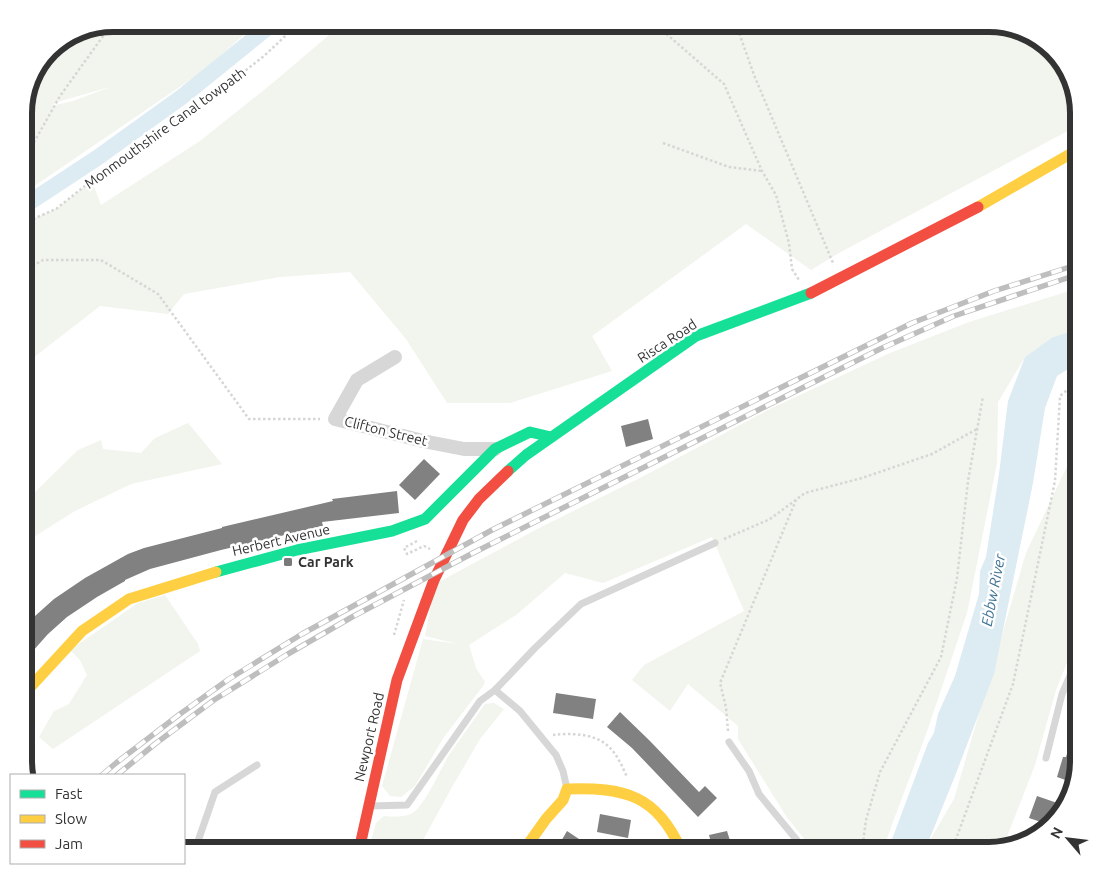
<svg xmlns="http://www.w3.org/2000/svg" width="1103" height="874" font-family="Ubuntu,sans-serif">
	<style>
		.green { fill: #f1f5ed; fill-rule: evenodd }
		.water { fill: #ddebf3 }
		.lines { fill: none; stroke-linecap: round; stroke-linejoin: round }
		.canal { stroke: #ddebf3; stroke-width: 16 }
		.building { fill: #818181 }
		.path { stroke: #d6d6d6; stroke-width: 2.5; stroke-dasharray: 2.5 2.5; stroke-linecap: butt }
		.lane { stroke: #d7d7d7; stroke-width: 7 }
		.street { stroke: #d7d7d7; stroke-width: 14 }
		.fast { stroke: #16e098; stroke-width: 11 }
		.slow { stroke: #ffcf43; stroke-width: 11 }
		.jam { stroke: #f24e42; stroke-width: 11 }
		.rail-casing { stroke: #bebebe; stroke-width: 5.5 }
		.rail { stroke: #fff; stroke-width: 4; stroke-dasharray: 11; stroke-linecap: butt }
		.poi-dot { fill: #7a7a7a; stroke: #fff; stroke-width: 2 }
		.labels { text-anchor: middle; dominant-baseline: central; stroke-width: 5; stroke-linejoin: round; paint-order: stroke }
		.street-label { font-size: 14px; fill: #333; stroke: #fff }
		.poi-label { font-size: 14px; font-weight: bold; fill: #333; stroke: #fff; text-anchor: start }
		.water-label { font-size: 15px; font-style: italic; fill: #3f7597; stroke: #fff }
		.rim { fill: none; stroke: #333; stroke-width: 6 }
	</style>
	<rect width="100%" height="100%" fill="#fff"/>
	<!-- green -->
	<g class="green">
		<path d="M113,24H256L203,71L24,193V107L33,73L54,46ZM110,87L73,101L51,106L57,102Z"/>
		<polygon points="342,24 990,24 1048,46 1070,74 1079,113 1079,125 839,253 811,270 746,224 592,336 612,371 510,403 447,403 406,339 350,272 280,277 184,294 168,314 100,306 24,365 24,223 56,209 92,181 101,205 200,141 269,86"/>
		<polygon points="1079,288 1079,329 1053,337 1025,357 998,402 997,463 967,613 925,737 894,819 883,850 813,850 786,816 738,739 738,726 688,684 670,711 632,680 644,665 744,611 712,537 603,583 565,573 516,615 469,645 476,668 485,682 483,686 444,737 415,786 401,797 390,796 382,786 423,639 458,644 425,636 435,584 543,526 640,478 772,408 890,353 969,322"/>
		<polygon points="188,423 222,464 131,484 75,511 32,538 24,547 24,503 78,450 101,440 103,449 141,453 155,438"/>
		<polygon points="1079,441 1079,534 1075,574 1079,597 1078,635 1056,690 1035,765 1003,847 990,850 924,850 954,799 1026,553"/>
		<polygon points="165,595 198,644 200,651 53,749 39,737 54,711 69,704 87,675 80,660 70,650 138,603"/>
		<path d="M494,703L504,709L480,739L452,787L424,838L420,850H381L371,841L376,823L384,816C393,817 403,817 411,814C424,808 441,768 449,755C461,738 473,721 485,704Z"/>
	</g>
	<!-- water -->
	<polygon class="water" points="1079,329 1079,362 1057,376 1045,408 1033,483 994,674 955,776 925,850 888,850 928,743 934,733 938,714 955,676 979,594 980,571 986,557 999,474 1008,401 1025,357 1053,337"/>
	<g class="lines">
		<!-- canal -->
		<polyline class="canal" points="24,206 97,158 183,96 272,24"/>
	</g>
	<!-- building -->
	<g class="building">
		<polygon points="648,419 653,439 626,447 621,426"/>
		<polygon points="424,459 440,474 415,500 399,485"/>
		<polygon points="397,491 399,513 322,522 323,526 221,550 150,569 125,580 125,581 97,597 67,617 48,634 24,661 24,628 35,616 54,599 85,578 128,554 144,548 222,528 222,527 333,501 332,499"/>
		<polygon points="556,693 596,699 593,719 553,713"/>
		<polygon points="620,712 649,740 699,792 705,786 717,798 698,817 632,748 607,727"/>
		<polygon points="1077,723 1079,724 1079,761 1071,782 1057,777 1063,757 1066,757"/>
		<polygon points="1037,796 1063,805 1057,819 1055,821 1049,819 1047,824 1029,818"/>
		<polygon points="600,814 631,820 628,838 597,832"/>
		<polygon points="567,831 582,841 577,850 556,850"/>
		<polygon points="727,831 733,850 713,850 709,835"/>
	</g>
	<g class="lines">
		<!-- path -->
		<g class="path">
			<polyline points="655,24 724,84 762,171 776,195 789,243 792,269 799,280"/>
			<polyline points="736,24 754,75 833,263"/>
			<polyline points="663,143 729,167 762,171"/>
			<polyline points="24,160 60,96 111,25"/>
			<polyline points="24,223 56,209 115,162 218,92 264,56 298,24"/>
			<polyline points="24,271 43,260 101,260 158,294 249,419 320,419"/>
			<polyline points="724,539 770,519 805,493 862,478 932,454 977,429"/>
			<polyline points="417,541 404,548 407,554 424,546 430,549"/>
			<polyline points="394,635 404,600"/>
			<polyline points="728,731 726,707 720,683 796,500"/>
			<path d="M553,735C571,733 595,733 609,747C617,754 623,768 627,777"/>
			<polyline points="955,844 970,850"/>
			<polyline points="862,850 866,820 880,772 941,657 957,578 968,481 983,396"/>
			<polyline points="952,850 1013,684 1055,481 1060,396 1079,380"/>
		</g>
		<!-- lane -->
		<g class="lane">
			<polyline points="495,690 520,711 556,755 563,771 567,789"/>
			<polyline points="729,742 749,771 759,794 805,850"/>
			<polyline points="1046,758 1062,694 1079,655"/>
			<polyline points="371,806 407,805 480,701 495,690 535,648 581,604 715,543"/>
			<polyline points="195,850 215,792 257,765"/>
		</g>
		<!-- street -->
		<polyline class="street" points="395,357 357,380 335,419 423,441 464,449 495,449"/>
		<!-- fast -->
		<g class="fast">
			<polyline points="508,471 526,455 696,336 811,293"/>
			<polyline points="216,572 297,550 392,531 425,519 495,449 530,432 551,437"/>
		</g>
		<!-- slow -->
		<g class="slow">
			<polyline points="978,207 1079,149"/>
			<polyline points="24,694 82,631 129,599 216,572"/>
			<path d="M524,850L546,819L563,800L567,789C624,787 657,795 681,850"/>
		</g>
		<!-- jam -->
		<g class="jam">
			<polyline points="811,293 978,207"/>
			<polyline points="359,850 397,680 434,580 463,520 479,499 508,471"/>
		</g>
		<!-- rail casing -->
		<g class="rail-casing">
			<g id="rail">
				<polyline points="102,775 116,763 180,714 229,679 302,634 492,530 912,323 994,291 1079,264"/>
				<polyline points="117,775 155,744 214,700 288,654 352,617 473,553 880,349 954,316 1079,274"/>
			</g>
		</g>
		<!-- rail -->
		<use href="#rail" class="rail"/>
	</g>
	<!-- markers -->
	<rect class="poi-dot" x="283" y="557" width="10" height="10" rx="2.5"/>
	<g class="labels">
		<!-- street labels -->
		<g class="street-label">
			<text transform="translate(165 128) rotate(-36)">Monmouthshire Canal towpath</text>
			<text transform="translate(667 341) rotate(-33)">Risca Road</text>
			<text transform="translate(386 431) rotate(14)">Clifton Street</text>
			<text transform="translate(281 540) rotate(-13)">Herbert Avenue</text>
			<text transform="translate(369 737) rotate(-77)">Newport Road</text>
		</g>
		<!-- poi labels -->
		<g class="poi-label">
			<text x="298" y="562">Car Park</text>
		</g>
		<!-- water labels -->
		<g class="water-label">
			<text transform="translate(993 590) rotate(-79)">Ebbw River</text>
		</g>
	</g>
	<!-- crop -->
	<path d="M0 0H1103V874H0ZM113 32H989A81 81 0 0 1 1070 113V761A81 81 0 0 1 989 842H113A81 81 0 0 1 32 761V113A81 81 0 0 1 113 32Z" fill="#fff" fill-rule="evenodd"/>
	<path class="rim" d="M113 32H989A81 81 0 0 1 1070 113V761A81 81 0 0 1 989 842H113A81 81 0 0 1 32 761V113A81 81 0 0 1 113 32Z"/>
	<!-- legend -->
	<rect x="10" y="774" width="175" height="90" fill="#ffffff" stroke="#adadad"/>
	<rect x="20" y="790" width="25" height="8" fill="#16e098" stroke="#adadad"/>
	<text x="55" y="799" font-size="15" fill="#333333">Fast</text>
	<rect x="20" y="815" width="25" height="8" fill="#ffcf43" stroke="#adadad"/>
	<text x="55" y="824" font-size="15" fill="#333333">Slow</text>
	<rect x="20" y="840" width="25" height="8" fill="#f24e42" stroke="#adadad"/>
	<text x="55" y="849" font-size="15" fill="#333333">Jam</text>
	<!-- north arrow -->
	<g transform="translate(1068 839) rotate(298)" stroke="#ffffff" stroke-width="4" paint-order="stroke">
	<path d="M0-4L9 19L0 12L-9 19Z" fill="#333333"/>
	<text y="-8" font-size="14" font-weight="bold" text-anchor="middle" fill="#333333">N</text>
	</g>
</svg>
